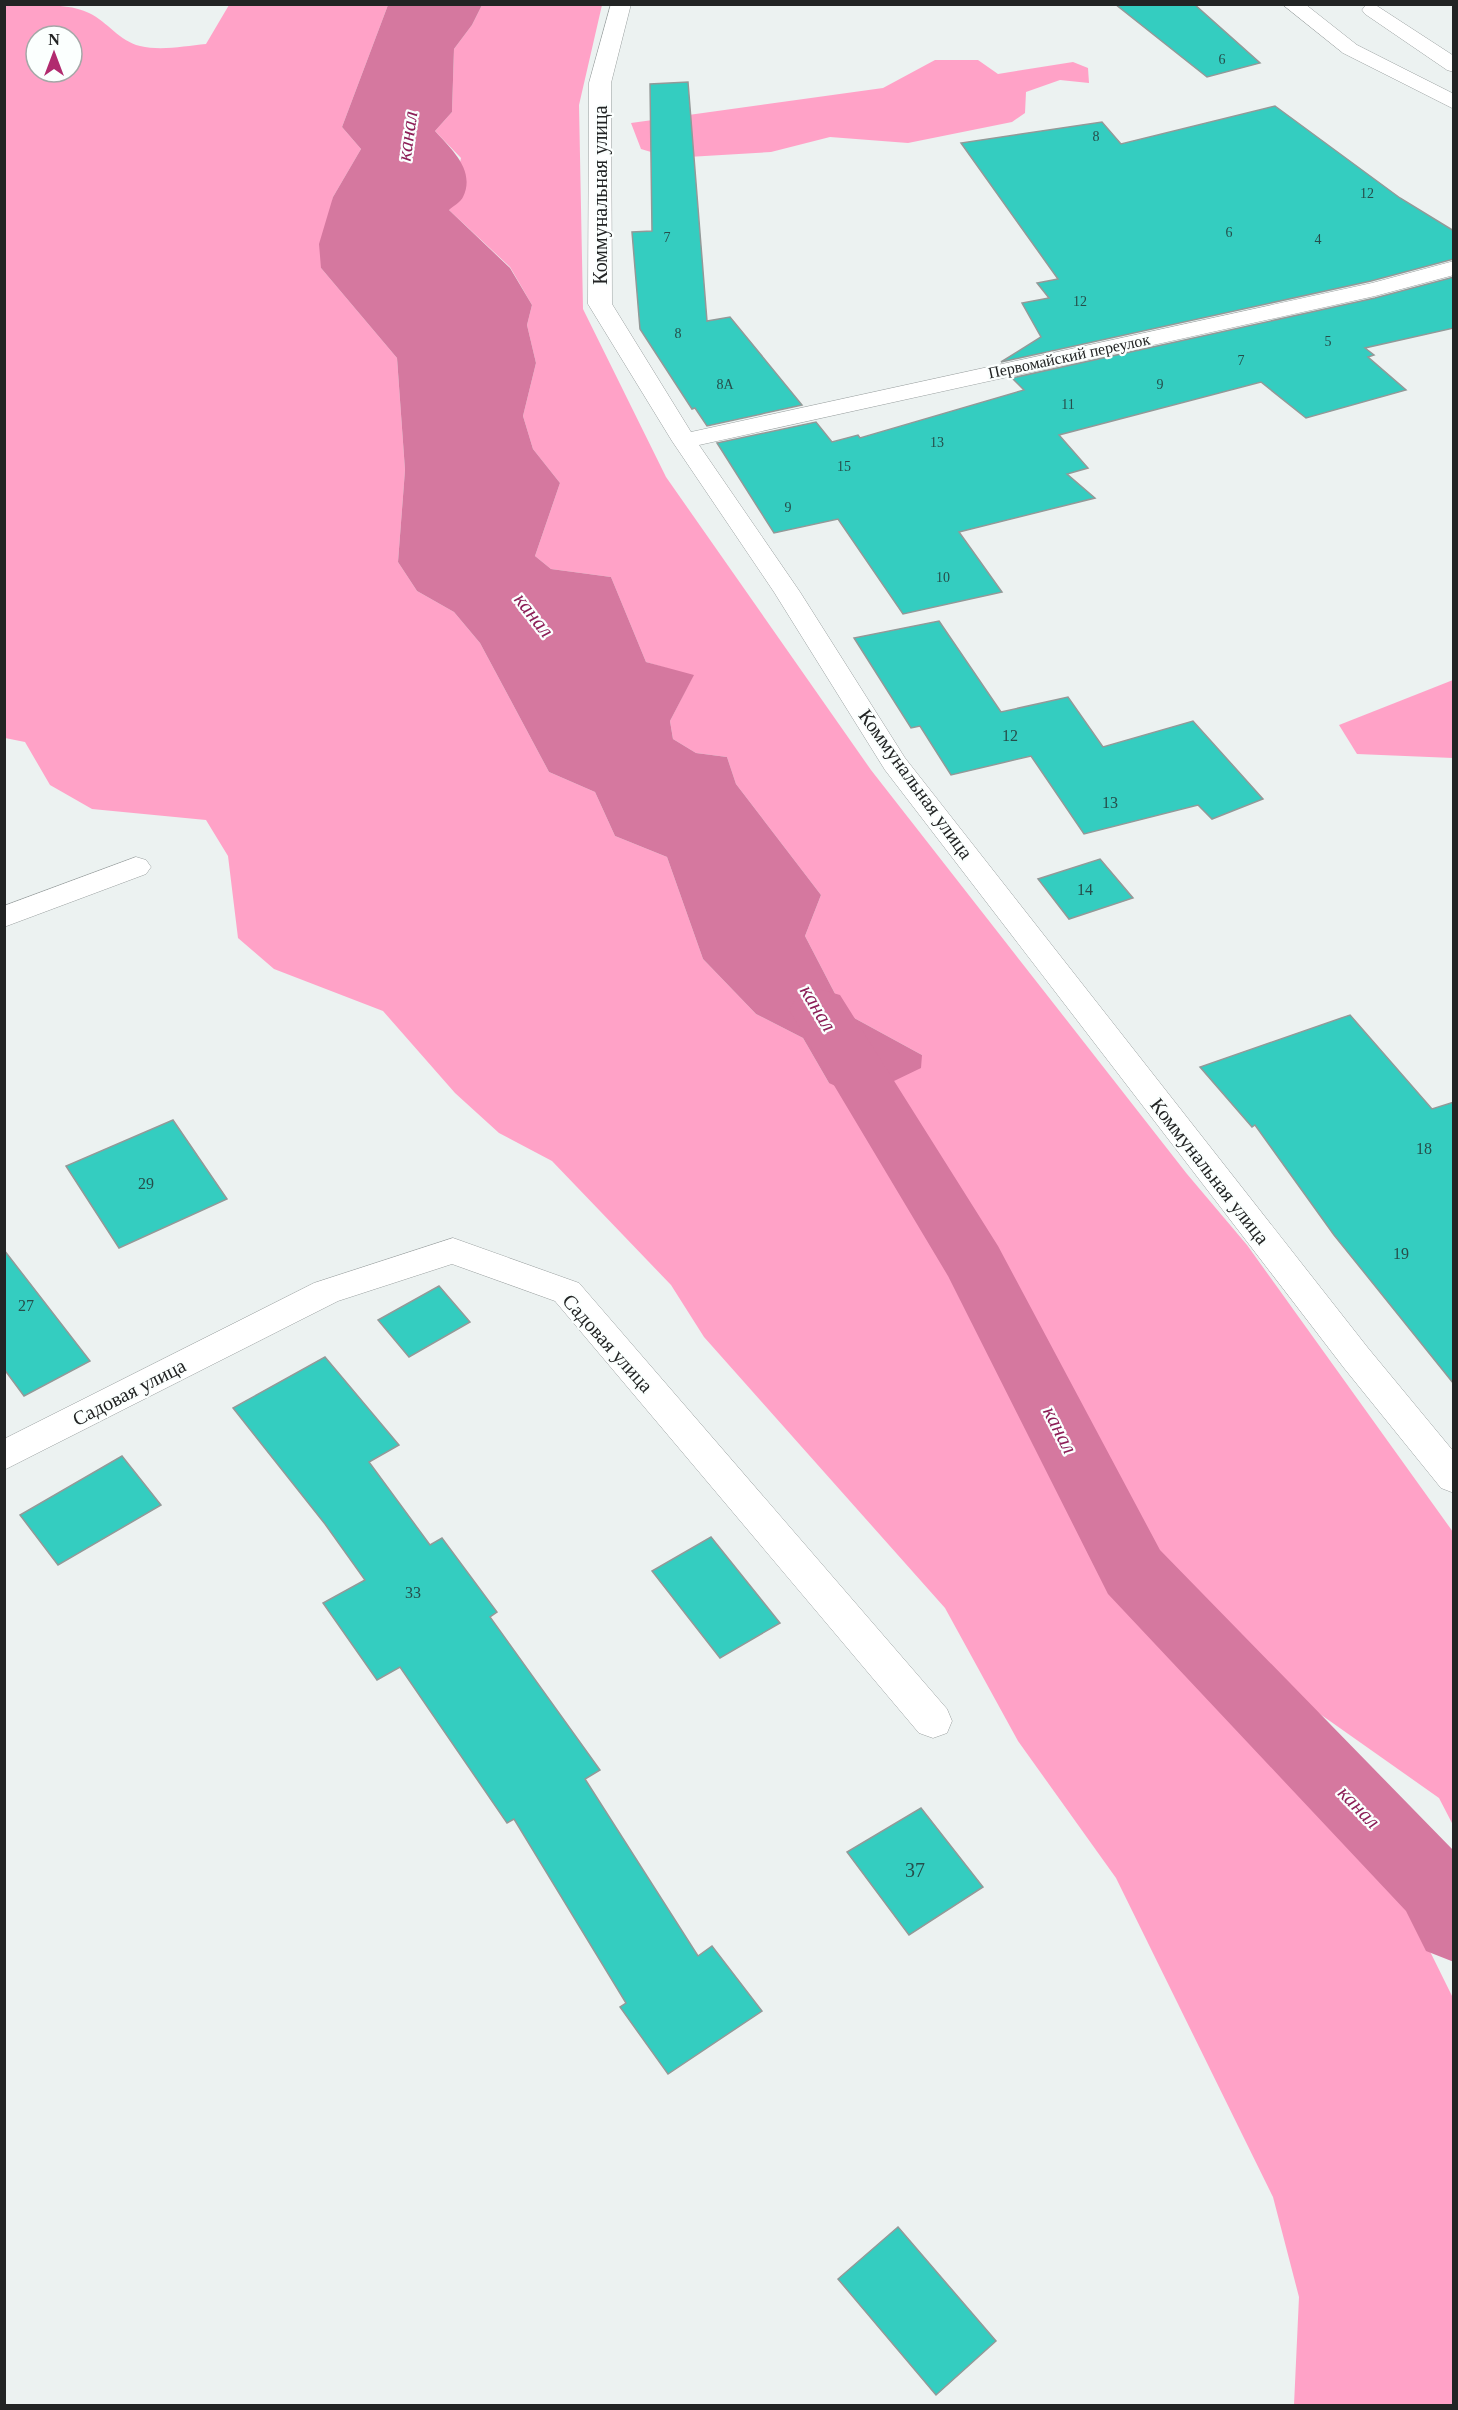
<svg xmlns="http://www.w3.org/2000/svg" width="1458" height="2410" font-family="Georgia,serif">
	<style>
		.green { fill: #ffa2c7; fill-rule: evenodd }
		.water { fill: #d5789f }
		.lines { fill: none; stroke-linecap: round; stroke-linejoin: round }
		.canal { fill: #d5789f; fill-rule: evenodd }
		.building { fill: #34cdc0; stroke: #939998; stroke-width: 1.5 }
		.minor-casing { stroke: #9aa0a0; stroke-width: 1 }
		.major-casing { stroke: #9aa0a0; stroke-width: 1 }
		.minor { fill: #fff; fill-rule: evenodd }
		.major { fill: #fff; fill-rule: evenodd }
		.labels { text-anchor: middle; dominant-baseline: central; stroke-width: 4.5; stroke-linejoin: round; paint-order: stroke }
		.far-number-label { font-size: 14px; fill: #264e4b }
		.far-street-label { font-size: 16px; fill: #222424; stroke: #fbfffe }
		.number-label { font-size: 16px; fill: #264e4b }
		.street-label { font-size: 20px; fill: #222424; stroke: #fbfffe }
		.near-number-label { font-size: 20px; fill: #264e4b }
		.water-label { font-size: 21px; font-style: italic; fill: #8c1e57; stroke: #fbfffe }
	</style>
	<rect width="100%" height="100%" fill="#ecf2f1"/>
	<!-- green -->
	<g class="green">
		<path d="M43,4C58,6 75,6 89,13C108,22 119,41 140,46C161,51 185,46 206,44L229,5H388L342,127L361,149L333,197L321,268L397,358L405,470L398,562L417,591L454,612L480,643L549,772L595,792L615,836L667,857L703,959L756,1014L803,1038L829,1083L922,1055L845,1013L805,936L821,895L736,784L727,757L696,753L673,739L670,721L693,676L646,662L611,577L551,569L535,556L560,483L533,449L523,416L536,363L527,325L532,305L510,267L449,210L461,158L435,131L452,112L454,49L472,25L482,5H602L579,105L583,309L666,477L871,770L1187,1174L1247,1245L1453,1532V1825L1439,1798L1276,1683L1245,1728L1412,1915L1453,1998V2405H1294L1299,2297L1273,2197L1116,1878L1018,1741L945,1608L704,1337L671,1285L552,1161L499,1133L455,1093L383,1011L274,969L238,938L228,856L206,820L92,809L50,785L25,742L5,738L4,5ZM36,36H72V72H36Z"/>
		<polygon points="935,60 978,60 998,74 1073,62 1088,68 1089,83 1060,80 1026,92 1025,113 1012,122 908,143 830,137 771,152 671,158 641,149 631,123 883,88"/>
		<polygon points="1453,680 1453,758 1357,754 1339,725"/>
	</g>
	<!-- water -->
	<path class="water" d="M388,5H482L472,25L454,49L452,112L435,131C451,149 476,170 463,197C461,202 453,206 449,210L510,268L532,305L527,325L536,363L523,416L533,449L560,483L535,556L551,569L611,577L646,662L694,675L670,721L673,739L696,753L727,757L736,784L821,895L805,936L845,1013L922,1055L921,1068L894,1081L844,1090L829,1083L803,1038L756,1014L703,959L667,857L615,836L595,792L549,772L480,643L454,612L417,591L398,562L405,470L397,358L321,268L319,244L333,197L361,149L342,127Z"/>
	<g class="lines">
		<!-- canal -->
		<polygon class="canal" points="819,989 840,995 998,1246 1160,1550 1454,1851 1454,1962 1426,1951 1406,1911 1108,1594 948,1276 789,1010 798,995"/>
	</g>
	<!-- building -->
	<g class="building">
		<polygon points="1115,4 1194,4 1260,63 1207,77"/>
		<polygon points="688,82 707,321 730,317 802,405 707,426 695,408 692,409 640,329 632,232 652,231 650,84"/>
		<polygon points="1275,106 1400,198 1454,231 1454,259 1371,281 1001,362 1041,337 1022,303 1049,298 1037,283 1058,279 961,143 1102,122 1121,144"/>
		<polygon points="1454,277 1454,328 1365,348 1374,355 1368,357 1406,390 1306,418 1261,382 1059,435 1088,468 1067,474 1095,498 959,532 1002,592 903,614 838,519 774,533 717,443 816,422 832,442 858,435 860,438 1024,390 1012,378 1375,298"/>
		<polygon points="939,621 1001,712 1068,697 1103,747 1193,721 1263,799 1212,819 1198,805 1084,834 1031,756 951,775 920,726 911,728 854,638"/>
		<polygon points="1100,859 1133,898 1069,919 1038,879"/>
		<polygon points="1350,1015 1432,1109 1454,1102 1454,1384 1334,1235 1255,1125 1252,1127 1200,1067"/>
		<polygon points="173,1120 227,1199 119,1248 66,1166"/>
		<polygon points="4,1250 90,1361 24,1396 4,1369"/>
		<polygon points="439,1286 470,1322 409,1357 378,1320"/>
		<polygon points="325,1357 399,1445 369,1462 430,1545 442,1538 497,1612 490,1617 600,1770 585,1779 698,1956 712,1946 762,2011 668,2074 620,2007 626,2003 514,1819 507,1823 400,1667 377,1680 323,1603 365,1580 325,1524 233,1408"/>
		<polygon points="122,1456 161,1505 58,1565 20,1515"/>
		<polygon points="711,1537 780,1623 720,1658 652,1571"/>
		<polygon points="921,1808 983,1887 909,1935 847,1852"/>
		<polygon points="898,2227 996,2341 936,2395 838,2279"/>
	</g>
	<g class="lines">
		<!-- minor casing -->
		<g class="minor-casing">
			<g id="minor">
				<polygon points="611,4 631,4 611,83 612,304 691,432 1372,283 1454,261 1454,275 1375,296 699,445 800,592 905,758 1368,1348 1454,1452 1454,1493 1441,1488 1344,1368 885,770 774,592 672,441 588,304 589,83"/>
				<polygon points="1374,4 1454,56 1454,72 1447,70 1365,14 1362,10 1365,6"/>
				<polygon points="136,857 146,860 151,867 146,874 4,927 4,906"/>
				<polygon points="453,1238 579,1283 947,1709 952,1721 947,1733 933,1738 919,1733 555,1301 452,1264 338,1301 4,1470 4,1439 314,1283"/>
			</g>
		</g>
		<!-- major casing -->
		<g class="major-casing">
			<polygon id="major" points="1282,4 1305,4 1357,45 1454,94 1454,109 1343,53"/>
		</g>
		<!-- minor -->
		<use href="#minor" class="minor"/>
		<!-- major -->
		<use href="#major" class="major"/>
	</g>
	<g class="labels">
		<!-- far-number labels -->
		<g class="far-number-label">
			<text x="1222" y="59">6</text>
			<text x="1096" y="136">8</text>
			<text x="1367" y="193">12</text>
			<text x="1229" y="232">6</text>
			<text x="667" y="237">7</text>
			<text x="1318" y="239">4</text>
			<text x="1080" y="301">12</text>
			<text x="678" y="333">8</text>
			<text x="1328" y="341">5</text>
			<text x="1241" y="360">7</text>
			<text x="725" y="384">8А</text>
			<text x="1160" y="384">9</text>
			<text x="1068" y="404">11</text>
			<text x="937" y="442">13</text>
			<text x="844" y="466">15</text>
			<text x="788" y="507">9</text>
			<text x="943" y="577">10</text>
		</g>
		<!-- far-street labels -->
		<g class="far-street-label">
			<text transform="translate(1069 356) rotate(-12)">Первомайский переулок</text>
		</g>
		<!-- number labels -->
		<g class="number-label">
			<text x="1010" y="735">12</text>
			<text x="1110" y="802">13</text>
			<text x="1085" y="889">14</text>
			<text x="1424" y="1148">18</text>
			<text x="146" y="1183">29</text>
			<text x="1401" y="1253">19</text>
			<text x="26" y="1305">27</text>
			<text x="413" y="1592">33</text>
		</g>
		<!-- street labels -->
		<g class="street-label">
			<text transform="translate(600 195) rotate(-90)">Коммунальная улица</text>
			<text transform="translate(916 784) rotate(54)">Коммунальная улица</text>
			<text transform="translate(1210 1171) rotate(52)">Коммунальная улица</text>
			<text transform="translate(608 1343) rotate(48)">Садовая улица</text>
			<text transform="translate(129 1392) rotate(-27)">Садовая улица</text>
		</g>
		<!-- near-number labels -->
		<g class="near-number-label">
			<text x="915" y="1870">37</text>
		</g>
		<!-- water labels -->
		<g class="water-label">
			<text transform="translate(407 136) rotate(-82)">канал</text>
			<text transform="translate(534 615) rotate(52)">канал</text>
			<text transform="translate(818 1008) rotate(59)">канал</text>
			<text transform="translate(1060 1430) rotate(63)">канал</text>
			<text transform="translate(1359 1807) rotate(46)">канал</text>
		</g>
	</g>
	<!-- border -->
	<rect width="1458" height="2410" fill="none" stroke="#222424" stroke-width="12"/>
	<!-- north arrow -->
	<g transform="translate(54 54)"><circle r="28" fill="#fbfffe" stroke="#a4a7a7" stroke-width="1.5"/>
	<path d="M0-4.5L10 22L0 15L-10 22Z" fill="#b12b6f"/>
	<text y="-9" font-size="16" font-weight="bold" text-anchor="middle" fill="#222424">N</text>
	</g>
</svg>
